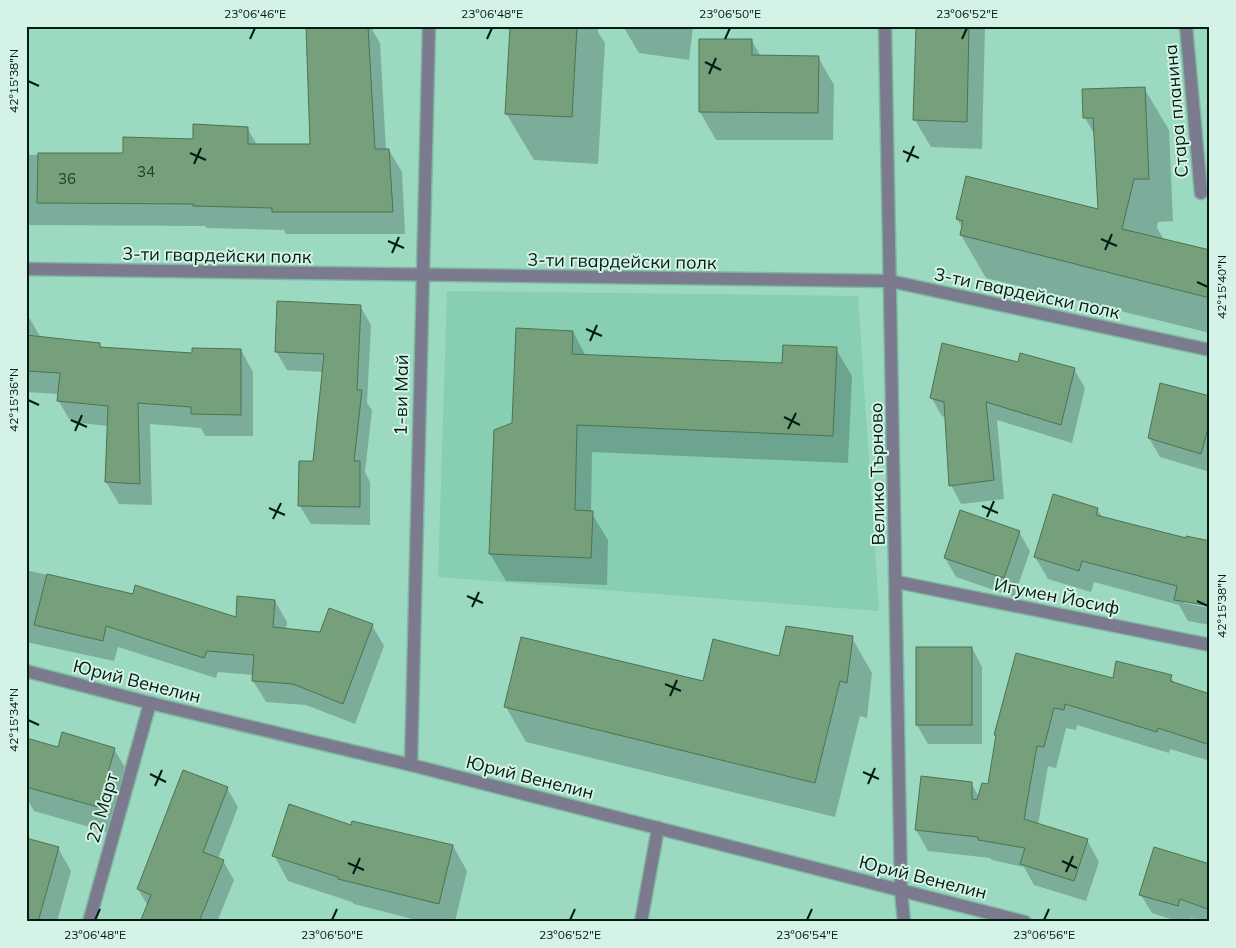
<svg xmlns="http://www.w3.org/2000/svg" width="1236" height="948" font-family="Mulish,sans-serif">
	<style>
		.built { fill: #88ceb3 }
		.shadow { fill: #0003 }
		.building { fill: #75a07b; stroke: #4b7451 }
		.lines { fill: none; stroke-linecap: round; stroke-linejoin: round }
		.minor-casing { stroke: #80b7a2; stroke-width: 15 }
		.minor { stroke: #7b7a8f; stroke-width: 12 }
		.ticks { fill: none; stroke: #031c13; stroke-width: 2 }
		.labels { text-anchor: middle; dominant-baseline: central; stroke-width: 4; stroke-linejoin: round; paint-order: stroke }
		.number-label { font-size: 15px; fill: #203d2d }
		.street-label { font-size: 18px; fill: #031c13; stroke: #d4f2e5 }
		.neatline { fill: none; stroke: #031c13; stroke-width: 2 }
		.ticks-label { font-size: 12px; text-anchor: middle; fill: #031c13 }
	</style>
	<rect width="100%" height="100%" fill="#9bd9c1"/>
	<!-- built -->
	<polygon class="built" points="447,291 858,296 879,611 438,577"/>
	<!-- shadow -->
	<g class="shadow">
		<polygon points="307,26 370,26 380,43 386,150 389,150 402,172 405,234 286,234 284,230 207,228 205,226 29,225 29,242 26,242 26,155 124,154 247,128 257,145 311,145"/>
		<polygon points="511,26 598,26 598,32 605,43 598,164 534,160 506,113"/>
		<polygon points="623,26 693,26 689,60 639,53"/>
		<polygon points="917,26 985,26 982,149 931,147 915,120"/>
		<polygon points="752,41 761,57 818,57 834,85 833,140 716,140 700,112"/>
		<polygon points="1144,88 1169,130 1173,221 1158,222 1157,228 1164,240 1210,251 1210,333 986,278 961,235 963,229 957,219 1099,210 1096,137 1085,118 1083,91"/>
		<polygon points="360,306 371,325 367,403 372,410 365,472 370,482 370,525 311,524 300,506 314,462 324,372 287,370 276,351"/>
		<polygon points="26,319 30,319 41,338 99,344 102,348 193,354 241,350 253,372 253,436 205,436 201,428 150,424 152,505 119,504 106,482 108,426 71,422 58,400 59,394 26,392"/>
		<polygon points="573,332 586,356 783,364 836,349 852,376 848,463 592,452 591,512 608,540 607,585 506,581 490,554 514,424"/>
		<polygon points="1019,364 1074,369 1085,388 1072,443 997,420 1004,499 961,504 951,485 946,418 942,416 931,397"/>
		<polygon points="1210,397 1210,472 1160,457 1149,438"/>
		<polygon points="1097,509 1103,518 1187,540 1184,603 1210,608 1210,625 1188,621 1179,605 1094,582 1091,592 1048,579 1035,557"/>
		<polygon points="1019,532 1030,551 1014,597 956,577 945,558"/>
		<polygon points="26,570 237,619 275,601 287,622 286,630 321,633 372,625 384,646 355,724 306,705 266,702 253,681 254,675 218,672 216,678 118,647 114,661 26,642"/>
		<polygon points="852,638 872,673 867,718 860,716 835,817 526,742 506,707 704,682 780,657"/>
		<polygon points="972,648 982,667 982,744 928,744 917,725"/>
		<polygon points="1171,677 1175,684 1210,695 1210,761 1170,749 1169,753 1077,725 1076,730 1066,728 1056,768 1048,766 1038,825 1087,840 1099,862 1086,901 1034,885 1024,867 992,860 990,858 928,851 916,830 971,783 979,797 989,786 997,738 996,734 1114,679"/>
		<polygon points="59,749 114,749 130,776 114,834 34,811 26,797 26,756"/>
		<polygon points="227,788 238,807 218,859 223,861 234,880 217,922 142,922 148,906 138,889"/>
		<polygon points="352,826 453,846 467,871 455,922 424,922 354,904 352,902 288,881 274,855"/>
		<polygon points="58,848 71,871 57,922 26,922"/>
		<polygon points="1210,865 1210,922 1191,918 1190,922 1180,922 1152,913 1141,895"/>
	</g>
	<!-- building -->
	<g class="building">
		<polygon points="306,26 368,26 375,149 389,149 393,212 272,212 272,208 193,206 193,204 37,203 38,153 123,153 123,137 193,139 193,124 248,127 248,144 310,144"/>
		<polygon points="510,26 577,26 572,117 505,114"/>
		<polygon points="916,26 969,26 967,122 913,120"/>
		<polygon points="699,39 752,39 752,55 819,56 818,113 699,112"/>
		<polygon points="1145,87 1149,179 1134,179 1122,229 1210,250 1210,298 960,235 963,221 956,219 966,176 1098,209 1093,118 1083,118 1082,89"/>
		<polygon points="277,301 361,305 357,390 362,390 354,461 360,461 360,507 298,506 299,461 313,461 324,354 275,352"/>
		<polygon points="516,328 573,331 572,354 782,363 783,345 837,347 833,436 577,425 575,510 593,511 591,558 489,554 494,430 512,423"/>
		<polygon points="26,335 100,343 100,347 192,353 192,348 241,349 241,415 191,414 191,407 138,403 140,484 105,482 108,406 57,401 60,373 26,371"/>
		<polygon points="942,343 1018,362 1020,353 1075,368 1061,425 986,402 994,480 949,486 944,402 930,398"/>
		<polygon points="1160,383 1210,396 1210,421 1201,454 1148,438"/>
		<polygon points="1053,494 1098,508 1096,515 1186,538 1186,536 1210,541 1210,606 1174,600 1177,586 1082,561 1079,571 1034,557"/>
		<polygon points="960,510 1020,531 1004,578 944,558"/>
		<polygon points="47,574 133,594 135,585 236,617 237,596 275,600 273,627 320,632 329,608 373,624 343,704 293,684 252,681 254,655 207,651 204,658 106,626 103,641 34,625"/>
		<polygon points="786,626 853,636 847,683 840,681 815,783 504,707 521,637 703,681 713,639 779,656"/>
		<rect x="916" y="647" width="56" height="78"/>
		<polygon points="1016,653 1113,678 1116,661 1172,675 1170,681 1210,694 1210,745 1158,728 1157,732 1065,704 1064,710 1054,708 1044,747 1037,746 1024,819 1088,839 1074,881 1020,864 1025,848 978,840 978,837 915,830 921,776 972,782 972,799 977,800 982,783 988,784 996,735 994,735"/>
		<polygon points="62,732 115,748 98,807 26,787 26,738 58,747"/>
		<polygon points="183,770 228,787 203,852 224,860 199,922 140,922 151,895 137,889"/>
		<polygon points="289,804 351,825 352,821 453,845 439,904 338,879 338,877 272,856"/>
		<polygon points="26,838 59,847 38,922 26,922"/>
		<polygon points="1154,847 1210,864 1210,910 1180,899 1178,906 1139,895"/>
	</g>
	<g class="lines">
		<!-- minor casing -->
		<g class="minor-casing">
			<g id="minor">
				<polyline points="885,26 901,890 904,922"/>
				<polyline points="1186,26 1201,193"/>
				<polyline points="26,269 890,281 1210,350"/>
				<polyline points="897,582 1210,645"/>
				<polyline points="26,671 150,703 411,765 1025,922"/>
				<polyline points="411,765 429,26"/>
				<polyline points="89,922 150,703"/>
				<polyline points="641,922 658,828"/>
			</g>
		</g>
		<!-- minor -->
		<use href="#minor" class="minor"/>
	</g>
	<!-- ticks -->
	<path class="ticks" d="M250,39L255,28M487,39L492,28M725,39L730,28M962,39L967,28M705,62L721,70M709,74L716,58M28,81L39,86M903,151L919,158M190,153L206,160M907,162L914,146M194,164L201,148M1101,239L1117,246M388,241L404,248M1105,250L1112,234M392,253L399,237M1197,282L1208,287M586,329L602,336M590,341L597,325M28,400L39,405M784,417L800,425M71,420L87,427M788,429L796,413M75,431L82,415M982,506L998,513M269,508L285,515M987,517L994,501M273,519L281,503M467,596L483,603M1197,601L1208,606M472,607L479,592M665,684L681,691M670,696L677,680M28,720L39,725M863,772L879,779M150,774L166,782M868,784L875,768M155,786L162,770M1062,861L1077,868M348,863L364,870M1066,872L1073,856M353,874L360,858M95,920L100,909M332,920L337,909M570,920L575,909M807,920L812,909M1044,920L1049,909"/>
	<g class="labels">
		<!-- number labels -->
		<g class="number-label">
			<text x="146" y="171">34</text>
			<text x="67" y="178">36</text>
		</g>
		<!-- street labels -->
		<g class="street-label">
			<text transform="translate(1176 111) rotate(-95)">Стара планина</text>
			<text transform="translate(217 255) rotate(1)">3-ти гвардейски полк</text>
			<text transform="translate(622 261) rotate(1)">3-ти гвардейски полк</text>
			<text transform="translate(1027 293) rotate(12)">3-ти гвардейски полк</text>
			<text transform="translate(401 395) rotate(-89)">1-ви Май</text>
			<text transform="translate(877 474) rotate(-91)">Велико Търново</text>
			<text transform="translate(1057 596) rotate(11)">Игумен Йосиф</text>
			<text transform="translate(137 681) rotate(14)">Юрий Венелин</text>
			<text transform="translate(530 777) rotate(14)">Юрий Венелин</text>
			<text transform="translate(102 808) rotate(-74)">22 Март</text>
			<text transform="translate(923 877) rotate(14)">Юрий Венелин</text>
		</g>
	</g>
	<!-- border -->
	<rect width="1236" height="948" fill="none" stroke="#d4f2e5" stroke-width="55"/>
	<rect x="28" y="28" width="1180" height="892" class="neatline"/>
	<g class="ticks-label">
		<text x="255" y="18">23°06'46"E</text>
		<text x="492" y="18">23°06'48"E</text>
		<text x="730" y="18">23°06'50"E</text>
		<text x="967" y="18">23°06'52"E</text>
		<text transform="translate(14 81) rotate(-90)" y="4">42°15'38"N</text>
		<text transform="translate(1222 287) rotate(-90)" y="4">42°15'40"N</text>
		<text transform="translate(14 400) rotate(-90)" y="4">42°15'36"N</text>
		<text transform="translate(1222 606) rotate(-90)" y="4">42°15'38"N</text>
		<text transform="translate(14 720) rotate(-90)" y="4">42°15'34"N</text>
		<text x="95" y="939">23°06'48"E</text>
		<text x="332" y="939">23°06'50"E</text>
		<text x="570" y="939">23°06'52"E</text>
		<text x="807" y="939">23°06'54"E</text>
		<text x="1044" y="939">23°06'56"E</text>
	</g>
</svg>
